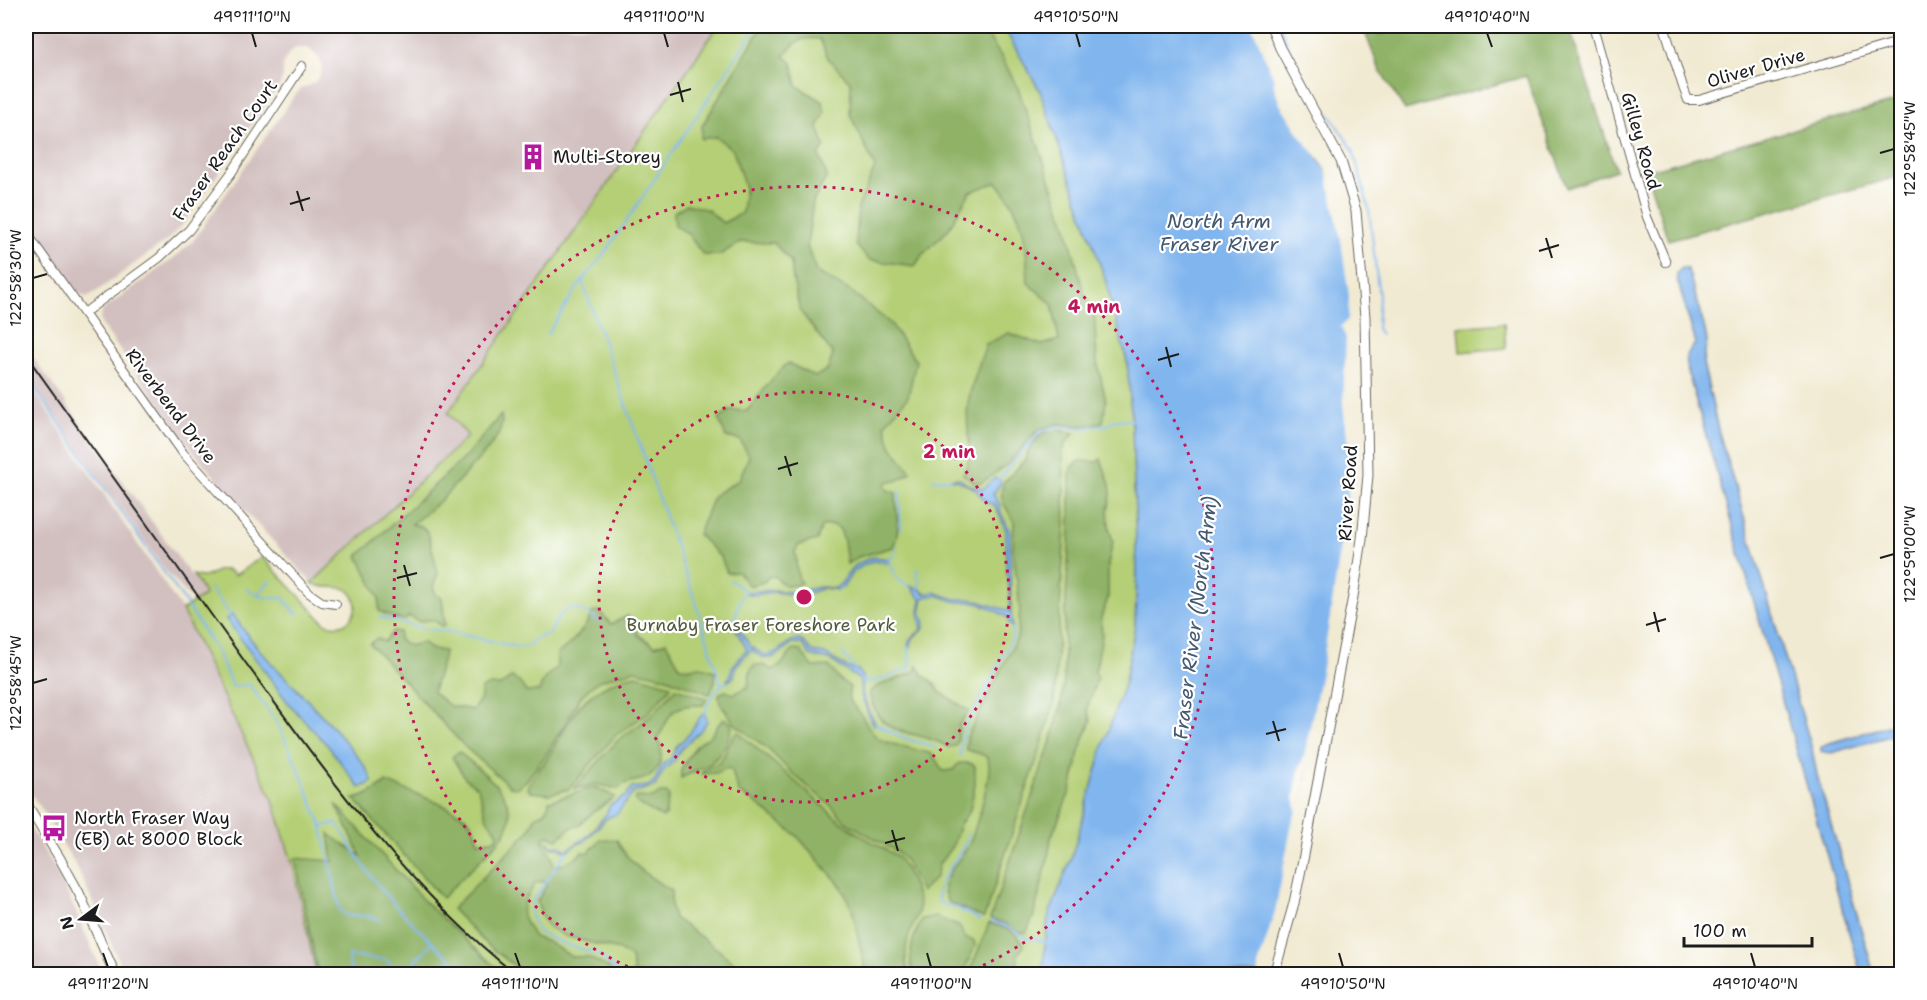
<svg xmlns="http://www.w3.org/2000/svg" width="1927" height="1000" font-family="'Shantell Sans',sans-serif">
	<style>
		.industrial { fill: #d2bfbf }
		.green { fill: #b4cf75; stroke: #687648; stroke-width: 1.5 }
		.forest { fill: #8fb266; stroke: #566741; stroke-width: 1.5 }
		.water { fill: #80b5ee; stroke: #4e6885; stroke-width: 1.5 }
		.pier { fill: #f1ead2 }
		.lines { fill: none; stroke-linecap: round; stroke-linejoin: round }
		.stream { stroke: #80b5ee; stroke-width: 2 }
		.minor-casing { stroke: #67645c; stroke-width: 10 }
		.tertiary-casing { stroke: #67645c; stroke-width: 11 }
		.minor { stroke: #fff; stroke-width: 8 }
		.tertiary { stroke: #fff; stroke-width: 9 }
		.rail { stroke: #1c1c1c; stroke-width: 2 }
		.ticks { fill: none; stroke: #1c1c1c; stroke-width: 2 }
		.ring { fill: none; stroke: #c2185b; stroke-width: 3; stroke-dasharray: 3 6 }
		.labels { text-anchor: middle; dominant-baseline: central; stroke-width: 4.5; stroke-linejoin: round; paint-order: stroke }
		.street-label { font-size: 18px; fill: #1c1c1c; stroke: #fff }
		.poi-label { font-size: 18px; fill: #1c1c1c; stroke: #fff; text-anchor: start }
		.park-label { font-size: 18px; fill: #515b3b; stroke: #fff }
		.water-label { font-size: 20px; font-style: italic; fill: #445970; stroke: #fff }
		.centre { fill: #c2185b; stroke: #fff; stroke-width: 3 }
		.ring-label { font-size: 18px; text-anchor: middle; font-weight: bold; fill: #c2185b; stroke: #fff; stroke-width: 4.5; stroke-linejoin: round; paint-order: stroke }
		.neatline { fill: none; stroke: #1c1c1c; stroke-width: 2 }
		.ticks-label { font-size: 15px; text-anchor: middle; fill: #1c1c1c }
	</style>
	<rect width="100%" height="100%" fill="#fff"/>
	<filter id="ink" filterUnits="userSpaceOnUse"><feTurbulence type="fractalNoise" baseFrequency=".0167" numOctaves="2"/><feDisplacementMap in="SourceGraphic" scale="12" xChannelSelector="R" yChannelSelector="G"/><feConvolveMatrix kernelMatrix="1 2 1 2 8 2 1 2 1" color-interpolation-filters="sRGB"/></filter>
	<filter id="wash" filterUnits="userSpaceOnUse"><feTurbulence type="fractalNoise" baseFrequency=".008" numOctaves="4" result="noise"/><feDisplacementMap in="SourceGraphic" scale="24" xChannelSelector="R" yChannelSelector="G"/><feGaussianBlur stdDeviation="1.35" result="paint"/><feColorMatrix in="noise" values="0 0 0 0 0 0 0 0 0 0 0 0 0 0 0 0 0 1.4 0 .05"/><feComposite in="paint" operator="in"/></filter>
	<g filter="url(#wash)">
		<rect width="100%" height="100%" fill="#f1ead2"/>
		<!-- industrial -->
		<g class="industrial">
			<polygon points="26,26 718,26 469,436 312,583 229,494 192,450 102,325 100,319 103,310 179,254 193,241 295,95 301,89 314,83 319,77 322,69 319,58 308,48 296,48 290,52 283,63 283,77 280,84 183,224 167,240 93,294 86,297 77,292 26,220"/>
			<polygon points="26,348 383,840 207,616 166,571 26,375"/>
			<polygon points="26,379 182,610 273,800 293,866 316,974 125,974 78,869 46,815 26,787"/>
			<polygon points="26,821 50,860 67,892 103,974 26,974"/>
		</g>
		<!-- green -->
		<g class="green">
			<path d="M718,26H1003L1040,91L1105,279L1127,361L1132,423L1137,573L1135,626L1125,682L1072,856L1048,918L1043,968L1040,974H423L441,966L414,974H346L315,969L293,866L273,800L182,610L205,595L193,575C196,576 200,577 203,577C214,575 221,563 235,575L262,557L325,623C341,630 354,622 356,605C350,576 329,594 312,583L468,436L448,413Z"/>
			<polygon points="1504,323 1506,348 1460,352 1458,327"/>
		</g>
		<!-- forest -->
		<g class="forest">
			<path d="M762,26H981L1001,56L1018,88L1067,228L1085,297L1094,310L1097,361L1106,401L1103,422L1083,426L1058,424L1039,429L1007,465L981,483H975L963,474C976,453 964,427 968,403C971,384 980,363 986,344L1009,333L1042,345L1059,340L1052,304L1028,283C1026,238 1026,218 997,182L970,192L948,230L922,255L915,266L869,260L856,245L858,208L875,167L850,114L851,83L828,58L820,39C801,37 795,41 784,56L792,63L797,86L822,101L825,113L818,127L825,147L819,155L827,176L813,202L807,246L816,272L852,292L891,324L916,361L908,397L885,424L891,446L911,472L897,481H889L886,483L885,487L889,491L896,493C895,513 902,528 893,547L858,557L847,564L844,541L840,529L833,525L822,526L817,540L799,545L795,552C797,562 795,575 801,583C790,588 782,586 775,576L768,577L764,582L749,586L738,572L727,573L721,558L698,534L714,495L739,480L749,456L740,440L726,437L719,420L730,410L747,411C761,394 771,377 788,363L815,377L828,369L833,354L800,311L793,280L791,262L774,243L740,242L720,255H703L688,234L675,225L674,212L687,204L708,210L723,223L742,213L745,188L733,150L716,137L701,139L702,126Z"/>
			<polygon points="1389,26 1569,26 1616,170 1567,188 1526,76 1405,110 1380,71 1366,35 1387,33"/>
			<polygon points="1901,100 1901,176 1668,240 1646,171"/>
			<path d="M501,415L502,421L500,432L489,448L439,502L412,524L421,526L428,533L438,573L433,587L436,595L442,598L445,625L441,626C434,618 429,619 419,622L409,616L405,620L394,618L379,611V598L358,556L464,458Z"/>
			<path d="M1058,430L1074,433L1065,444L1063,455L1065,528L1054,703L1042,744L984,918L948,902C946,898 944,893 944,888C944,874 963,857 969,844C975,830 995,769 987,758C984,753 972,752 966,750L967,737L1017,638L1020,609L1013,547L1014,522L1003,502L1001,493L1004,482L1025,460L1030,447L1042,433Z"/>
			<polygon points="1101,459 1110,485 1111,494 1108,511 1109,528 1113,542 1108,564 1108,598 1101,618 1102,636 1095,673 1098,676 1087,708 1091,721 1081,746 1071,789 1051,838 1047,863 1033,918 1026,933 1018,932 1005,924 990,919 1053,735 1061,704 1064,681 1064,637 1070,528 1070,473 1073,466 1080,461 1097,462"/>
			<path d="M599,611L611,624L628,616L635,625L638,635L655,646L666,642L680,667L692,668L699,666L715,671V682L710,694L661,676L634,670L598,681L582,695L546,755L526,781L516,788L511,787L465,747L370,644L377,638L384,642L393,631L399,632V639C407,648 413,646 423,642L430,649L444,651C444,662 435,680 433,692L450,706L473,710L481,698V689L490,685L500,686L512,677L520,683L526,692L539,691L544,679L557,667V654C572,643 585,630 592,613Z"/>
			<path d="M794,649L800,650L813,667L829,666L840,680L850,687C846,702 850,700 858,711C865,719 869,731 878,738C885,744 921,750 932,754L943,771L953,770L959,763H970L975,766V784L970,810L960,824L953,845L939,864L936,877L921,892L905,860L898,852L847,823L830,805L794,775L769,750L735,724L720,703L719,694L725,691L734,694L748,687L750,671L754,665H763L772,670L780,666Z"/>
			<path d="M917,666L923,675L933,682L940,692L969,711L959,725L958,741L955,746L948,747C917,727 879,743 869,692L878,686L915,672Z"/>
			<path d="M636,675L671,685V687L649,712L615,736L569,789L550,794L531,792L528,789L530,782C535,774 542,767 547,759C572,716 583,686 636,675Z"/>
			<path d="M676,688L707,699L703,705C669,704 671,714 658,739C665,755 661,772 643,779C634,782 623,781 618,789L595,784L574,789L618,740L651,716Z"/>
			<path d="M725,719L731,723L732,728L726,745L717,757L710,764L681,778C681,774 680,772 682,768C683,766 696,745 698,744C702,741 706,740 710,736C716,730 717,723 725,719Z"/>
			<path d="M738,732L819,802C841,825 868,840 897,856C905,866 919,894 919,907C919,913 915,919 913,925C906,940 903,958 909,974H866L852,909L841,886L797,836L750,799L740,794L734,779L732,770L727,768L717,773L702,774L704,770L720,762L735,734Z"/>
			<path d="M459,752C485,775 531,804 499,841L442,898L354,799C361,799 381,788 386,782C404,790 464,810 472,824C475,829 476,836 478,842L497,839L498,833L487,819L478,788L465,778L452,757Z"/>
			<path d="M595,787L615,797L591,814L578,826L570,828L558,839L550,836L543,838C544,849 553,850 553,864L558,866L576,858L582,852L588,853L600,840H617C627,863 651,878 671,891V907L674,918C689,929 737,960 742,974H634L631,958L619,950L565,936L548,927L541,915L537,901L546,886V881L535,883C520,910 517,910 534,937L548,942L572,957H588L609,968L613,974H525L486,944L452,909L528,832L536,816C545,813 548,811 549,801Z"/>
			<polygon points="660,793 666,793 669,796 665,816 663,818 637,803 635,800 636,797 653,798"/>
			<polygon points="336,804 423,900 503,974 456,974 444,964 423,974 318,974 295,858 333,861 329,834 361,856"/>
			<path d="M937,917L960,927L964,937L974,941L975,946L963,974H914C906,956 913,936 922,919Z"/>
			<path d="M989,923C1004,928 1017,930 1024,946L1017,955L1018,960L1015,974H969Z"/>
		</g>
		<!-- water -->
		<g class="water">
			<polygon points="1003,26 1255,26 1299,126 1335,186 1349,259 1352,331 1346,406 1354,466 1349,543 1285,887 1260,974 1040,974 1043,968 1048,918 1072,856 1104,743 1125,682 1135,626 1137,573 1132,423 1127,361 1105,279 1040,91"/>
			<polygon points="1682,268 1686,268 1689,273 1705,330 1707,341 1703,363 1718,429 1812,749 1817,775 1874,974 1861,974 1688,373 1686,356 1695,344 1695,340 1677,279 1677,273"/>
			<path d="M959,478L967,484L983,489L994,478L1000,480L1001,483L993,494L999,503L1001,513L1010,531L1011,613L1013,628L1009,624L1007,617C997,611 984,604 972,602C967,601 963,603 958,602C942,600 941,591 923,598L921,609L925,624L923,630L914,637L908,650L909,640L922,629L919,612L921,599L910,586L920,589L925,594L934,592L955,599H972L1009,611L1010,599L1006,563V530L994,504L987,503L975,489L957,480L948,479Z"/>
			<path d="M873,557L890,559L888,563L873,561L864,565L852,573L843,588L837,590L824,588L806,594L795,595L775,592L752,595L744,592L775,590L793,592L820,587L835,588C844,584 845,576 851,570C857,563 865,560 873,557Z"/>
			<path d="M232,614C242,628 252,641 263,654C282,675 371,761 372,782L360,788L328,746L289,704L226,619Z"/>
			<path d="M735,623L750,646L764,655C786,656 792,622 812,652L825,654L848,668L858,670L864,680L862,691L868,709L876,724L874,725L868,715L865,704L862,700L859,679L830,660L810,655L802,644L793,643C784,648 776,660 765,658C759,657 756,652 751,650L735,667L734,677L727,682V679L730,678L732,667L747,649L734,627L733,624Z"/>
			<polygon points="705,713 707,721 702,729 680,750 675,760 664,770 655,786 633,793 617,814 607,818 584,842 577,844 566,852 557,847 551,847 546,841 552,846 559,845 567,850 589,835 606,814 610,805 626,796 632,788 648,786 655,780 662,765 671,758 677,746 690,733 699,718"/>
			<polygon points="1901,722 1901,733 1828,754 1821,751 1821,747 1826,744"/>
		</g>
		<!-- pier -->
		<polygon class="pier" points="1252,26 1258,26 1302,125 1338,185 1352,259 1355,332 1349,406 1357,466 1352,544 1318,726 1306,776 1288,887 1263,974 1258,974 1258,965 1275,912 1292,823 1297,810 1294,799 1299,768 1304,757 1322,668 1342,539 1351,468 1343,405 1346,338 1341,327 1348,319 1349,296 1341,240 1327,174 1322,162 1304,141 1280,104 1274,87 1274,79"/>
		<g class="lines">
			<!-- stream -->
			<g class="stream">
				<polyline points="1280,26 1293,60 1353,150 1369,209 1379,297 1377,328 1381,335"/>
				<polyline points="582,281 697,606 721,685"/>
				<polyline points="546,336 579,285 607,250 757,26"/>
				<polyline points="26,376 185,602 215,648 233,687 249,684 279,726 300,773 322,827 340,910 347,916 367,916 381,920"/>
				<polyline points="933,479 951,479"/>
				<polyline points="998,480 1041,431 1057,426 1083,429 1100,425 1106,426 1114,420 1135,420"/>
				<polyline points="899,491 901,530"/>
				<polyline points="889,560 897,579 910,587"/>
				<polyline points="887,562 893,556 897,546"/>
				<polyline points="917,569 917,575 920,583 918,589"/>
				<polyline points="730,580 747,592"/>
				<polyline points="210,588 232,617"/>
				<path d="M247,589C259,599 268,598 283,598L297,614"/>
				<polyline points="258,594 270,581"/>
				<path d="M380,617L421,628L445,631L517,647L529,646L534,640L551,632C563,601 576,604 600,622"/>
				<path d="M734,625C736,614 738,601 745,592"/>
				<polyline points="842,652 855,669"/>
				<polyline points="864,680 871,682 910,669 911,665 908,647"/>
				<path d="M705,715C706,703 717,687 727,681"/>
				<polyline points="874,723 901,737 935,747"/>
				<polyline points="960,755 964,730 1012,639 1013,627"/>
				<path d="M322,827L336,823C348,838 353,851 364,866C392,907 431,941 467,974"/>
				<path d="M968,834C963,858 936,875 938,901L945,905L956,907L980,920"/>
				<polyline points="567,851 532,902 531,915 538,932 564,944 598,954 619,974"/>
				<polyline points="992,921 1010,928 1028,939 1038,939 1047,943"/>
				<polyline points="351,974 349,956 386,960 402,974"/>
				<polyline points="402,974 432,943"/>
			</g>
		</g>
	</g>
	<g filter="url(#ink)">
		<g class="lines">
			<!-- minor casing -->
			<g class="minor-casing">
				<g id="minor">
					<polyline points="1593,26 1647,217 1666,262"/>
					<polyline points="1664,26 1683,87 1688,100 1699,100 1902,41"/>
					<polyline points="26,232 183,453 309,593 322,602 336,604"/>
					<polyline points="84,313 159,258 189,230 232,172 302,66"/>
				</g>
			</g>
			<!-- tertiary casing -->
			<g class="tertiary-casing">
				<g id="tertiary">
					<polyline points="1271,26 1280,48 1341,161 1356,211 1365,317 1368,475 1362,539 1354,591 1304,855 1294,903 1274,974"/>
					<polyline points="26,803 59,857 79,893 115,974"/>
				</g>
			</g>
			<!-- minor -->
			<use href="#minor" class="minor"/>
			<!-- tertiary -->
			<use href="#tertiary" class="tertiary"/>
			<!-- rail -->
			<path class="rail" d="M26,355C99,457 172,560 245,662C326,773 407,888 515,974"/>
		</g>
	</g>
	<!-- ticks -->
	<path class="ticks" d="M252,33L256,47M664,33L668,47M1076,33L1080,47M1487,33L1492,47M678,82L683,102M670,95L691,89M1880,153L1894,149M297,191L303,211M290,204L310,198M1546,238L1552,258M1539,251L1559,245M33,278L47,274M1166,347L1171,367M1158,360L1179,354M785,456L791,476M778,469L798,463M1880,558L1894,554M404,565L410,586M397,578L417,573M1654,612L1659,632M1646,625L1666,619M33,683L47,679M1273,721L1279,741M1266,734L1286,729M892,830L898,851M885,843L905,838M103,953L108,967M515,953L520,967M927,953L931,967M1339,953L1343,967M1751,953L1755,967"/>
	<!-- distance rings -->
	<g class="ring">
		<circle cx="804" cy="597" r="205"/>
		<path d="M644 974A410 410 0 1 1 964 974"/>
	</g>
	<!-- icons -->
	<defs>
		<g id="building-bare" transform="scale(2.07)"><path d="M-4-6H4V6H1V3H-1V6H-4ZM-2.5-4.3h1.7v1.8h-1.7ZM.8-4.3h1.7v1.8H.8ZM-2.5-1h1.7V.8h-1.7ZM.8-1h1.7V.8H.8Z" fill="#b5179e" stroke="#fff" stroke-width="2.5" paint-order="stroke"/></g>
		<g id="bus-bare" transform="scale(2.07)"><path d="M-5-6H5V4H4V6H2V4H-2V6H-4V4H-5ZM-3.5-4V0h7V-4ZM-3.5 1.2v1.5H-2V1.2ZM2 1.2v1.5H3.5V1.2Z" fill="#b5179e" stroke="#fff" stroke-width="2.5" paint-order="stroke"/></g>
	</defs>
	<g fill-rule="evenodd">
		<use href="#building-bare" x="533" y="157"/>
		<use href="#bus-bare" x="54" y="828"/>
	</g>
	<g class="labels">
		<!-- street labels -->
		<g class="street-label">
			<text transform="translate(1756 68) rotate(-16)">Oliver Drive</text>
			<text transform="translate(1641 141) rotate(74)">Gilley Road</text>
			<text transform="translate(225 150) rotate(-55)">Fraser Reach Court</text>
			<text transform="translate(171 406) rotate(53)">Riverbend Drive</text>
			<text transform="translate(1348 493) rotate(-86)">River Road</text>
		</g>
		<!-- poi labels -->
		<g class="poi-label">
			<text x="553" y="157">Multi-Storey</text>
			<text x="74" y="818">North Fraser Way<tspan x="74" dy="21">(EB) at 8000 Block</tspan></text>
		</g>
		<!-- park labels -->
		<g class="park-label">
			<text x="761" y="625">Burnaby Fraser Foreshore Park</text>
		</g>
		<!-- water labels -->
		<g class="water-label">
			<text x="1219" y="221">North Arm<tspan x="1219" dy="23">Fraser River</tspan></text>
			<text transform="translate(1195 618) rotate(-83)">Fraser River (North Arm)</text>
		</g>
	</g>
	<circle cx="804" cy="597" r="9" class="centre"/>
	<g class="ring-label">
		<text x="1094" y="313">4 min</text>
		<text x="949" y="458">2 min</text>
	</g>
	<!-- margin -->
	<rect width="1927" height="1000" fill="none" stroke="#fff" stroke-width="66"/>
	<!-- north arrow -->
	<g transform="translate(81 919) rotate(254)" stroke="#ffffff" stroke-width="4.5" paint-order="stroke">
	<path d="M0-4.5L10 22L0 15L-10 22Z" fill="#1c1c1c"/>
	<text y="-9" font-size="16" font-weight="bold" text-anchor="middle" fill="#1c1c1c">N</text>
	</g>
	<!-- scale -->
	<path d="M1684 937v9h128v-9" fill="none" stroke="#1c1c1c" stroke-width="3"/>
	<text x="1693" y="937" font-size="18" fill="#1c1c1c" stroke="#ffffff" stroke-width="4.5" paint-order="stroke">100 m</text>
	<rect x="33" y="33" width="1861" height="934" class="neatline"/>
	<g class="ticks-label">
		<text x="252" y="22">49°11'10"N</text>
		<text x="664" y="22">49°11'00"N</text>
		<text x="1076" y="22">49°10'50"N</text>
		<text x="1487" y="22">49°10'40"N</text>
		<text transform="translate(1910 149) rotate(-90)" y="5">122°58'45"W</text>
		<text transform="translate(16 278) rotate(-90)" y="5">122°58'30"W</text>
		<text transform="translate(1910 554) rotate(-90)" y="5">122°59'00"W</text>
		<text transform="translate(16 683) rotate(-90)" y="5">122°58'45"W</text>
		<text x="108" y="989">49°11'20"N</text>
		<text x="520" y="989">49°11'10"N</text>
		<text x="931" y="989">49°11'00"N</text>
		<text x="1343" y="989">49°10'50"N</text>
		<text x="1755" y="989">49°10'40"N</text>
	</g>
</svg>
